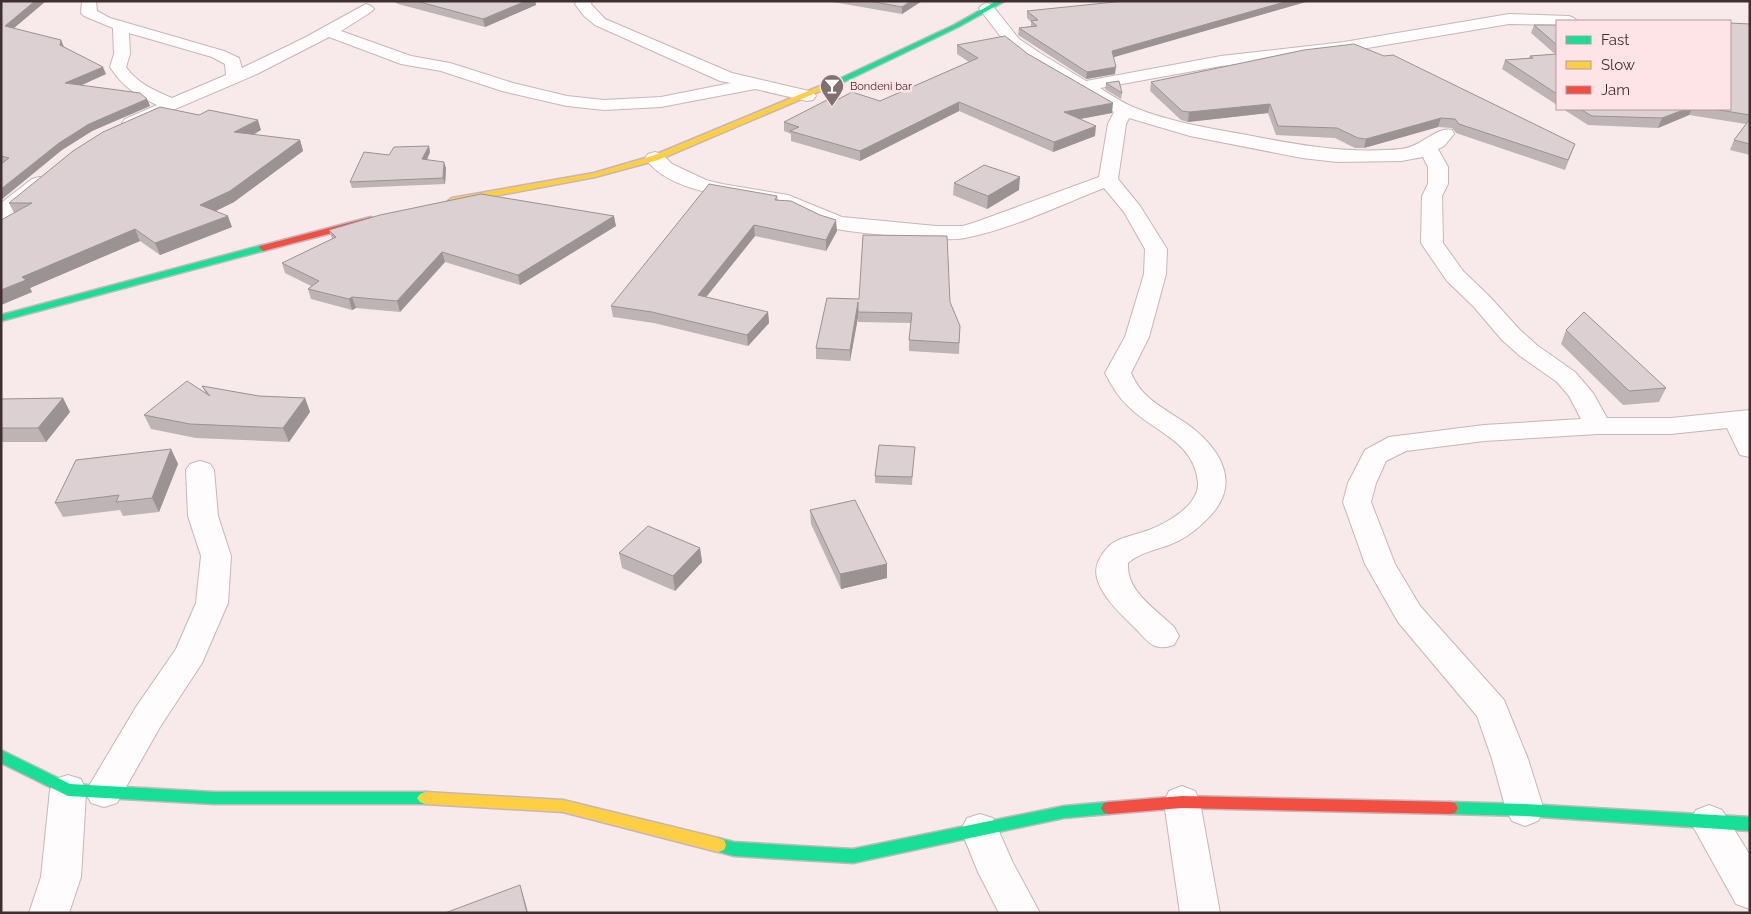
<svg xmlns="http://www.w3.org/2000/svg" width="1751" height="914" font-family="Raleway,sans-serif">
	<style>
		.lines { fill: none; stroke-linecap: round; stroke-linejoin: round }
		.street-casing { stroke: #c5b7b9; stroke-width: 2 }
		.fast-casing { stroke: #c5b7b9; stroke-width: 3 }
		.slow-casing { stroke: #c5b7b9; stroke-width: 3 }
		.jam-casing { stroke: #c5b7b9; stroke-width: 3 }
		.street { fill: #fefcfc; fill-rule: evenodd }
		.fast { fill: #16e098; fill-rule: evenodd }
		.slow { fill: #ffcf43; fill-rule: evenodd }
		.jam { fill: #f24e42; fill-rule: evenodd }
		.wall { fill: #beb3b5 }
		.shaded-wall { fill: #9b9294 }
		.building { fill: #ddd0d3; stroke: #9b9294 }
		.labels { text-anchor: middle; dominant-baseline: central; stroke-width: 5; stroke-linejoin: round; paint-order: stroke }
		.far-poi-label { font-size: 11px; fill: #3f2f31; stroke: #fee4e7; text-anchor: start }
	</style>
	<rect width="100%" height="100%" fill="#f8eaeb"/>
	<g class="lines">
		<!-- street casing -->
		<g class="street-casing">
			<g id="street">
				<path d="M82,1H96L97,11L110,18L224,51L239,58L242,68L304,38L366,4L371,6L374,9L371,12L341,31L411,56L450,63L513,83L567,96L604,100L661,97L731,83L720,81L595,25L584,16L575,4L577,1H592L591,4L605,19L732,73L813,92L816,96L813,100L807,101L755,89L661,107L604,110L567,106L502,91L441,71L401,64L329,37L257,74L131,128L125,127L122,123L125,119L157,105C137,96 122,86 110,67L114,54L113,28L84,16L81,13ZM129,33L212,57L225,64L226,75L172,98C155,91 137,83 126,67L130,54Z"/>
				<path d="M987,3L992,5L1019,39L1040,53L1086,81L1221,56L1344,42L1509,14L1569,16L1574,18L1577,21H1557V25L1509,24L1344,52L1221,66L1100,88C1111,95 1121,102 1133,107C1169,122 1208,128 1247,135C1298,145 1348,154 1401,149C1422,147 1436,126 1452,130L1454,134L1444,146L1438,149L1448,167V184L1442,196L1443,243L1463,271L1490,297L1520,330L1538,346L1575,372L1593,393L1607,418H1671L1750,410V457L1740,455L1727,428L1671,434H1598L1484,441L1406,451L1386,461L1376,483L1371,502L1395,564L1420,606L1504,700L1528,759L1544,810L1538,821L1525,826L1512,821L1506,810L1492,759L1477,716L1398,622L1365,564L1343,502L1348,483L1365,450L1389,437L1484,425L1581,419L1569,396L1557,382L1520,356L1502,340L1474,307L1447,281L1421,243L1422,196L1428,184V167L1423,157L1401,161L1337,162L1302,158L1190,136L1129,118L1126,124L1118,179L1140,206L1167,249L1166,274L1149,337L1131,373C1135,382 1140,390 1148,397C1163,410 1180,418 1195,430C1228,458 1239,491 1204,522C1194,532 1182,540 1169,545C1155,550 1139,553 1128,563C1126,592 1156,609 1174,627L1179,636L1174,645C1167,647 1161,649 1153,645C1147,642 1141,634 1136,629C1121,614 1086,584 1099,560C1101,556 1104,551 1108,547C1118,537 1136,535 1149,530C1167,523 1200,505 1198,482C1194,441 1154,432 1129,407C1118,397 1112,386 1105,373L1125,337L1144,274L1145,249L1124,212L1104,188C1060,205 1012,229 965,238C950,241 932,238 916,237C890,235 863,234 837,229C815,225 796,208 774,204C734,196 670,194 645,158L648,154L655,152L662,154L672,164L706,180L722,184L788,195L842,217L936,226H963L976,222L1099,177L1108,124L1114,112L1028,61L1007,45L979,8L982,5Z"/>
				<polygon points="39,177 46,179 49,183 46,187 8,218 1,220 1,203 32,179"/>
				<polygon points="200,461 210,464 214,470 218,516 231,556 228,603 202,663 160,727 117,803 104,807 91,803 86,793 81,877 69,913 29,913 41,877 50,790 55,779 68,775 81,779 86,791 136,707 176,649 196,603 201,556 188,516 186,470 190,464"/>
				<polygon points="1182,786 1195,791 1200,802 1220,913 1180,913 1164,802 1169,791"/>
				<polygon points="1709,805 1722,810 1750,855 1750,909 1736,904 1690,821 1696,810"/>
				<polygon points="980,814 993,818 1013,863 1040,913 999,913 978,872 961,830 967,818"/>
			</g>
		</g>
		<!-- fast casing -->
		<g class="fast-casing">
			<g id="fast">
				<polygon points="997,1 1005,1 958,27 831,88 824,86 954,25"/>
				<polygon points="263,245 267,248 266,250 1,321 1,315"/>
				<polygon points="1,750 70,784 214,792 425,792 430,794 433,798 430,802 425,804 214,804 68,796 1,763"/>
				<polygon points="1109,802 1114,803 1117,808 1114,813 1109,814 1064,818 853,863 734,856 712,850 710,845 712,840 718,838 734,842 853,849 1064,806"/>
				<polygon points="1450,802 1525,804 1750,817 1750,831 1525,816 1450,814 1445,813 1442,808 1445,803"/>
			</g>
		</g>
		<!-- slow casing -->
		<g class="slow-casing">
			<g id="slow">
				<polygon points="825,84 832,86 658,160 595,177 452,204 448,201 452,198 594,173 652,156"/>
				<polygon points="425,792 563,800 718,838 724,840 726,845 724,850 718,852 563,812 425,804 420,802 417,798 420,794"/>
			</g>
		</g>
		<!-- jam casing -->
		<g class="jam-casing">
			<g id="jam">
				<polygon points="371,217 375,220 374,222 263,251 259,248 260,246"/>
				<polygon points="1182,796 1450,802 1455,803 1458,808 1455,813 1450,814 1182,808 1109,814 1104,813 1101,808 1104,803 1109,802"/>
			</g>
		</g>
		<!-- street -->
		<use href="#street" class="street"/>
		<!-- fast -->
		<use href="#fast" class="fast"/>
		<!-- slow -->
		<use href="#slow" class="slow"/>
		<!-- jam -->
		<use href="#jam" class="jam"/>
	</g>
	<!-- wall -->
	<g class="wall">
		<polygon points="1,1 46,1 14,28 64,47 106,74 81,85 147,99 150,106 92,131 62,150 1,163"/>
		<polygon points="393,1 535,1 536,5 485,27 398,4"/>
		<polygon points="827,1 922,1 902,14"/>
		<polygon points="1309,1 1113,57 1115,74 1086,79 1018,35 1019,28 1031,26 1031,22 1027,18 1027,11"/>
		<polygon points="1750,24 1750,155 1730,150 1734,140 1746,124 1689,115 1658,128 1588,125 1563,109 1730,109"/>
		<polygon points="1534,25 1557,25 1557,105 1502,69 1505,60 1529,58 1530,56 1555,54 1531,33"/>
		<polygon points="957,45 1028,54 1112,113 1079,119 1095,136 1053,152 959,111 860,161 791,141 791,134 784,131 784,122 833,102 880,101 969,62 957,54"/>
		<polygon points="1304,50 1575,144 1565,170 1456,133 1452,128 1438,127 1364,148 1355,148 1335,138 1276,135 1268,113 1188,122 1181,120 1150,91 1151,82"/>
		<polygon points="1106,83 1122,93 1121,99 1105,89"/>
		<polygon points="261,130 253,135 300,140 303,151 234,202 215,211 232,227 160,255 140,241 30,288 32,292 1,305 1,220 14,213 9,203"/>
		<polygon points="429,146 430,152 427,160 446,168 445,184 352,188 350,182 389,155"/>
		<polygon points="954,183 1019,190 987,209 953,195"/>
		<polygon points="777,196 778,200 837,231 826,251 755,236 706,297 768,312 769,323 748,346 654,323 613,317 611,306"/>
		<polygon points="616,226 520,285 445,262 400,312 356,308 352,310 311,299 308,289 311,286 285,273 282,263 332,239 329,230"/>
		<polygon points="827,298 950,302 960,326 959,354 909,351 909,340 911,323 858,322 858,317 850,361 816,359 816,348"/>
		<polygon points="1566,330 1666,388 1659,402 1623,405 1561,344"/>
		<polygon points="202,386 259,396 305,398 310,412 289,442 196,438 151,429 144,415 205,392"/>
		<polygon points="63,398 70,412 46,442 1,442 1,399"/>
		<polygon points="171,449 178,464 159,512 123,516 120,510 63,517 55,503"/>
		<polygon points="914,454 912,485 875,483 875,476"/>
		<polygon points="810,510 887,564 887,578 841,589 811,524"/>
		<polygon points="700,548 702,562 675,591 622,568 619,553"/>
	</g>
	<!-- shaded-wall -->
	<g class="shaded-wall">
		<polygon points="35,1 46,1 8,33 5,26"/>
		<polygon points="526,1 535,1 536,5 485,27 483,19"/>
		<polygon points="911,1 922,1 902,14 902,7"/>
		<polygon points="1288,1 1309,1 1111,58 1112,51"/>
		<polygon points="61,40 64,47 60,45"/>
		<polygon points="103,67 106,74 69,91 65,83"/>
		<polygon points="1116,67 1115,74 1086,79 1087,72"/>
		<polygon points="147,99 150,106 92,131 62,150 1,200 1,189 59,143 89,124"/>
		<polygon points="959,102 959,111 860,161 860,151"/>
		<polygon points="1113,103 1112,113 1064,122 1064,112"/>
		<polygon points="1270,104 1268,113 1188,122 1189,112"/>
		<polygon points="1686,109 1692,109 1689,115 1658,128 1662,118"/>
		<polygon points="1441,118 1438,127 1364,148 1366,139"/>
		<polygon points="258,120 261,130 238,143 234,132"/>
		<polygon points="1096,126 1095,136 1053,152 1054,142"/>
		<polygon points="300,140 303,151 234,202 204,217 200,205"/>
		<polygon points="429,146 430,152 424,166 422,159"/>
		<polygon points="444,162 446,168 445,184 443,178"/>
		<polygon points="1020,177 1019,190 987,209 988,196"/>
		<polygon points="228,216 232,227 160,255 155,243"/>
		<polygon points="614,216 616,226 520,285 518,275"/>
		<polygon points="836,220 837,231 826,251 826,240"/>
		<polygon points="754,225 755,236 699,306 698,295"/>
		<polygon points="135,229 140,241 30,288 32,292 1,305 1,290 22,277"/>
		<polygon points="442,252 445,262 400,312 397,301"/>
		<polygon points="352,297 356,308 352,310 349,299"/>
		<polygon points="858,302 858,317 850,361 850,350"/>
		<polygon points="768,312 769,323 748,346 747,335"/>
		<polygon points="63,398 70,412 46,442 38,428"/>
		<polygon points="305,398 310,412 289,442 283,428"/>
		<polygon points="171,449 178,464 159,512 152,498"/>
		<polygon points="700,548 702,562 675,591 673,576"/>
		<polygon points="887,564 887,578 841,589 840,574"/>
		<polygon points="520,885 526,905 528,913 527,913"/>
	</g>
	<!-- building -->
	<g class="building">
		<polygon points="1,1 35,1 5,26 61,40 60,45 103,67 65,83 140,93 147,99 89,124 59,143 1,189 1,164 9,158 1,156"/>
		<polygon points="416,1 526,1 483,19"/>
		<polygon points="869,1 911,1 902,7"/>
		<polygon points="1124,1 1288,1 1112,51 1116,67 1087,72 1019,28 1037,26 1031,21 1038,20 1027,11"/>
		<polygon points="1730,23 1750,24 1750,115 1713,109 1730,109"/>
		<polygon points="1534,25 1557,25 1557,45"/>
		<polygon points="1005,36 1028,54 1113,103 1064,112 1096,126 1054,142 959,102 860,151 790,131 799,127 784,122 827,100 833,102 852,92 880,101 978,58 957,45"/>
		<polygon points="1354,44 1384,56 1393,55 1575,144 1568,160 1459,124 1455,119 1441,118 1366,139 1358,138 1337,128 1278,126 1270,104 1189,112 1182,111 1151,82 1304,50"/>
		<polygon points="1557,54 1557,94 1505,60 1533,58 1530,56"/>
		<polygon points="1119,81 1122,93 1106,83"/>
		<polygon points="160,107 199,115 209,110 258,120 234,132 300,140 230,191 200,205 228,216 155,243 135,229 22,277 26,280 1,290 1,220 32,203 9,203 73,151 103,132"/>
		<polygon points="1580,109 1686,109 1662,118 1592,116"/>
		<polygon points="1750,119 1750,144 1734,140"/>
		<polygon points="429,146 422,159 444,162 443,178 350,182 364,152 389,155 394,147"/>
		<polygon points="984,165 1020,177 988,196 954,183"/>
		<polygon points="709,184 777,196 775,200 791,201 820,215 836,220 826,240 754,225 698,295 768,312 747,335 652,312 611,306"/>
		<polygon points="481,194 614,216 518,275 442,252 397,301 352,297 349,299 308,289 319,281 282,263 336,237 329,230 380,215"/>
		<polygon points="863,235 947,236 950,302 960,326 959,343 909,340 912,313 858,312 858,302 850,350 816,348 827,298 859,299"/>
		<polygon points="1584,312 1666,388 1629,391 1566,330"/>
		<polygon points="187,381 210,396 202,386 259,396 305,398 283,428 190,424 144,415"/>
		<polygon points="63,398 38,428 1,428 1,399"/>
		<polygon points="879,445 915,447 912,477 875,476"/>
		<polygon points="171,449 152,498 116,502 119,495 55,503 76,460"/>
		<polygon points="855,500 887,564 840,574 810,510"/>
		<polygon points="648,526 700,548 673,576 619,553"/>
		<polygon points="520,885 527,913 445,913"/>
	</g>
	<!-- icons -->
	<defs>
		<g id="bar-pin" transform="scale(1.25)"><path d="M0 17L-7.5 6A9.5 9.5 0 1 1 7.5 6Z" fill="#807072" stroke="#fee4e7"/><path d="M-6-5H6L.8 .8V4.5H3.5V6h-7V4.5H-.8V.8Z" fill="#fff"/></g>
	</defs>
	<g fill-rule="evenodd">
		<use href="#bar-pin" x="832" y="86"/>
	</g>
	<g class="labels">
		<!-- far-poi labels -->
		<g class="far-poi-label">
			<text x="850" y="86">Bondeni bar</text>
		</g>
	</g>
	<!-- border -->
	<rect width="1751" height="914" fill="none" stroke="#3f2f31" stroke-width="5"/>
	<!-- legend -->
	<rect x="1556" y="20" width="175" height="90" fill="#fee4e7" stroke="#b29c9e"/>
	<rect x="1566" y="36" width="25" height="8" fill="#16e098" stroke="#b29c9e"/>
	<text x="1601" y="45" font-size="15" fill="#3f2f31">Fast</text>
	<rect x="1566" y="61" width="25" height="8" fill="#ffcf43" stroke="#b29c9e"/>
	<text x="1601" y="70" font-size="15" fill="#3f2f31">Slow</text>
	<rect x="1566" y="86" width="25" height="8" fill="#f24e42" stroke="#b29c9e"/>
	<text x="1601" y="95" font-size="15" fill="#3f2f31">Jam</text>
</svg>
